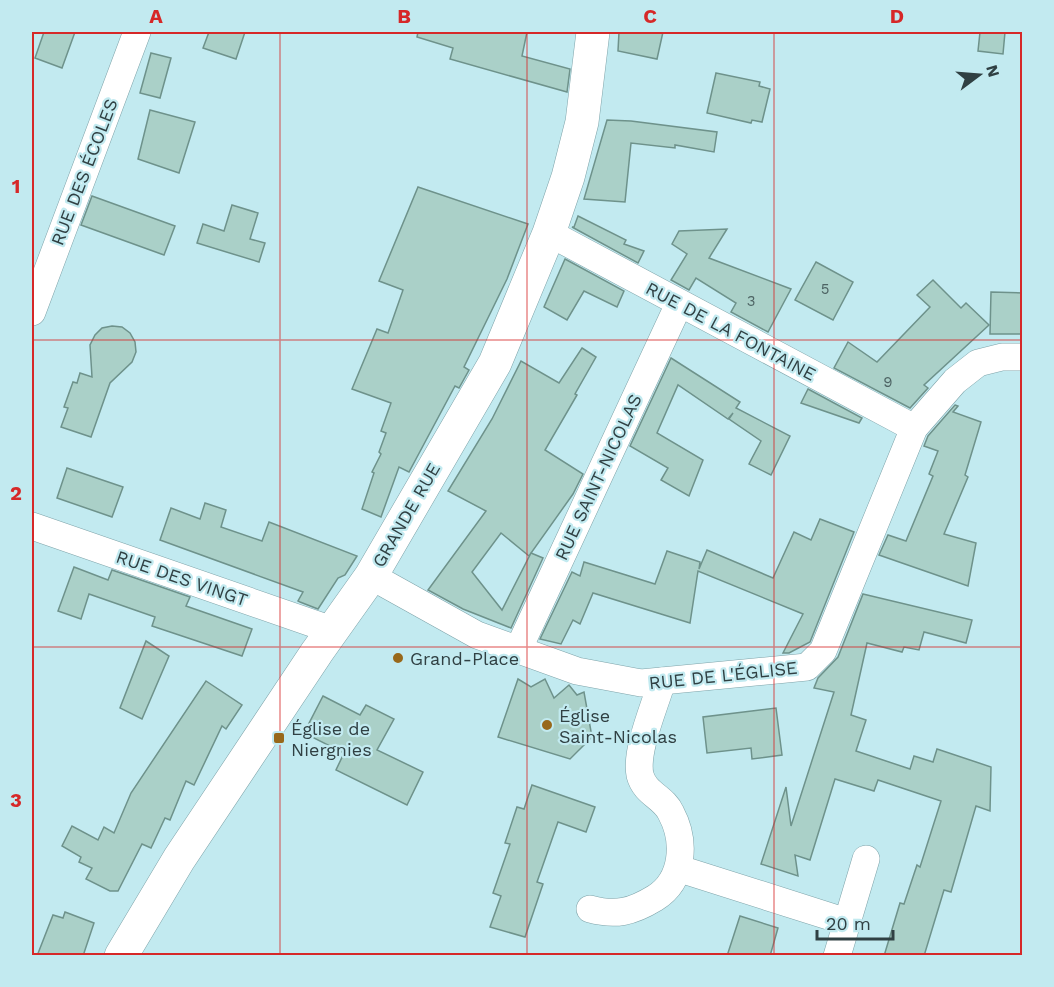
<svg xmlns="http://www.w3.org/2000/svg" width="1054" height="987" font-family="'Work Sans',sans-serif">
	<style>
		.building { fill: #aad0c8; stroke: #6e928b; stroke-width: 1.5 }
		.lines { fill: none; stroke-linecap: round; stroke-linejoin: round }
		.street-casing { stroke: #7ea3a9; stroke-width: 28 }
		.secondary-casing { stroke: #7ea3a9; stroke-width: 34 }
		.street { stroke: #fff; stroke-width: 27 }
		.secondary { stroke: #fff; stroke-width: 33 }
		.grid { fill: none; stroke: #d62828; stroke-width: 1.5; stroke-opacity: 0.55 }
		.poi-dot { fill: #98681a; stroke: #c2eaf0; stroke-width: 2 }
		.labels { text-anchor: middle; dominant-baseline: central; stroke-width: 4.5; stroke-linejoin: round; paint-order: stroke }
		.number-label { font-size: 15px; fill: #4e6464 }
		.street-label { font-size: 18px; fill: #304043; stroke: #c2eaf0 }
		.poi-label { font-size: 18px; fill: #304043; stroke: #c2eaf0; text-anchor: start }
		.neatline { fill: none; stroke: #d62828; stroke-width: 2 }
		.grid-label { font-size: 20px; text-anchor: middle; font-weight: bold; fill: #d62828 }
	</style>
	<rect width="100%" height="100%" fill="#c2eaf0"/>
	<!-- building -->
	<g class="building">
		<polygon points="44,32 75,32 62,68 35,58"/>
		<polygon points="209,32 245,32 236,59 203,48"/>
		<polygon points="418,32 527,32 522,56 570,69 567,92 450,59 453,48 417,37"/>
		<polygon points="619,32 663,32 657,59 618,51"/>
		<polygon points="980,32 1005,32 1003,54 978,51"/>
		<polygon points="151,53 171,58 160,98 140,93"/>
		<polygon points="716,73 760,82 759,86 770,89 762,122 752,120 751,123 707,113"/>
		<polygon points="150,110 195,122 179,173 138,159"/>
		<polygon points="607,120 631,121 717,132 714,152 675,145 675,148 631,143 625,202 584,199"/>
		<polygon points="418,187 528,224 507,279 464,367 469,370 459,388 455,386 409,472 399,467 381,517 362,509 374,473 372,472 381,454 379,452 386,433 381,431 391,403 352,389 377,329 388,333 403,290 379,281"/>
		<polygon points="92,196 175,226 164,255 81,225"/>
		<polygon points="232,205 258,213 250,239 265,243 259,262 197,243 203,224 224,231"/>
		<polygon points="578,216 626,240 624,244 644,251 638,263 572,227 574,227"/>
		<polygon points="727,229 709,258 791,289 768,332 731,312 736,303 696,278 689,290 671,280 687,254 672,244 679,231"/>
		<polygon points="565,259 624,291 617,307 584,291 567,320 544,307"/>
		<polygon points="816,262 853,282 833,320 795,300"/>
		<polygon points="933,280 961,308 966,303 989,325 924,385 928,388 910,408 834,368 848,342 877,362 930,307 917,295"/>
		<polygon points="991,292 1023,293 1023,334 990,334"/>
		<polygon points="112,326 122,327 130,333 135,342 136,352 132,362 110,383 91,437 61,427 68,408 64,407 73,382 77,383 80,373 92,377 90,345 95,335 102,328"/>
		<polygon points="582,348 596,357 575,394 577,395 545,450 583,474 573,494 529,556 501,533 472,572 502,610 531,553 543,558 511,628 463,609 428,590 486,511 448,491 492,419 521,361 559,383"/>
		<polygon points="671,358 740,402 736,408 790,436 771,475 749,464 761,441 729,419 733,413 728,419 678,385 657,433 703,460 689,496 661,480 668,468 630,446"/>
		<polygon points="808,389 862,418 859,423 801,403"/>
		<polygon points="955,405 958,406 953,412 981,422 965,475 968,477 944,534 976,543 968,586 879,555 888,535 906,541 933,476 929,474 938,451 924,446 928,436"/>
		<polygon points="67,468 123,487 112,517 57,498"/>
		<polygon points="205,503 226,510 221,527 262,541 269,522 357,556 345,575 338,578 318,609 300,602 298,601 303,592 160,540 171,508 200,519"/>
		<polygon points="820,519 854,532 810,642 789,653 783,653 803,614 698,571 690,623 593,593 580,624 573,620 561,644 540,639 572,572 580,576 584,562 655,584 667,551 700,562 699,569 707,550 773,578 794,532 811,540"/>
		<polygon points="74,567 108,580 112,570 190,597 186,606 252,629 242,656 152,626 155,617 89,594 81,619 58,611"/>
		<polygon points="863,594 972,620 966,643 924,632 919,650 904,647 902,652 867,643 851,715 866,720 856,751 910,769 914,756 933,762 937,749 991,767 990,811 976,806 951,892 944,890 924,956 884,956 900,903 904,904 917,865 920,867 941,801 878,780 874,791 835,779 810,860 795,855 798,876 761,864 786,787 791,826 834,692 814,688 818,678 838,657"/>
		<polygon points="146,641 169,656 142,719 120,708"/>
		<polygon points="518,679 531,687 545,679 554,698 569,685 577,695 584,692 592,737 570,759 498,737"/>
		<polygon points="206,681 242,705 226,729 222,726 194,785 186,781 170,820 165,818 151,848 142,844 118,891 110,891 86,879 92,868 79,862 81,857 62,846 72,826 98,840 104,827 114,833 131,793"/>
		<polygon points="323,696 360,715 366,705 394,719 377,750 423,772 407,805 336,770 344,753 304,733"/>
		<polygon points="776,708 782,755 752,759 751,748 707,753 703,717"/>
		<polygon points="532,785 595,807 586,832 558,822 537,882 543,884 525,937 490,927 501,896 493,893 510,844 505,843 517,807 524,809"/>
		<polygon points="65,912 94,923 83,956 37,956 53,915 63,918"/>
		<polygon points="740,916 778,928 770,956 727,956"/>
	</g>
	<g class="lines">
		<!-- street casing -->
		<g class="street-casing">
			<g id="street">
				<polyline points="549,233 914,428"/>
				<polyline points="32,312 137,32"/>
				<polyline points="32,526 332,630"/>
				<polyline points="371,576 477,635 577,671 641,683 807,667 823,651 914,428 955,381 978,363 1002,357 1022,357"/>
				<polyline points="518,650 679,304"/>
				<polyline points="680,869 847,922"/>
				<path d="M590,909C616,916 632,912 655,898C684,880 686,841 671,813C664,797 645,794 640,775C635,750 655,706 662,681"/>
				<polyline points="837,956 866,859"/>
			</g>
		</g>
		<!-- secondary casing -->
		<g class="secondary-casing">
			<polyline id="secondary" points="121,956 179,859 317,652 371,576 495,363 549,233 568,177 582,122 593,32"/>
		</g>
		<!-- street -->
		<use href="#street" class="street"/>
		<!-- secondary -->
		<use href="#secondary" class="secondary"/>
	</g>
	<!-- grid -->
	<path class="grid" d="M280,32V956M527,32V956M774,32V956M32,340H1022M32,647H1022"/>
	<!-- markers -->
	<g class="poi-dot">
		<circle cx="398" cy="658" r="6"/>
		<circle cx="547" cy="725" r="6"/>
		<rect x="273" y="732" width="12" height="12" rx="3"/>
	</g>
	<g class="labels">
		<!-- number labels -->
		<g class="number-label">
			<text x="825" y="289">5</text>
			<text x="751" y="301">3</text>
			<text x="888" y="382">9</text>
		</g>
		<!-- street labels -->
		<g class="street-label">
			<text transform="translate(84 172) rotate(-69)">RUE DES ÉCOLES</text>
			<text transform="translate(731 331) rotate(28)">RUE DE LA FONTAINE</text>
			<text transform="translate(598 477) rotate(-65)">RUE SAINT-NICOLAS</text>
			<text transform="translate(406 515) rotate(-60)">GRANDE RUE</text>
			<text transform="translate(182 578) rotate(19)">RUE DES VINGT</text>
			<text transform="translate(723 675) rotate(-6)">RUE DE L'ÉGLISE</text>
		</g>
		<!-- poi labels -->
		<g class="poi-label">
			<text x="410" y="658">Grand-Place</text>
			<text x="559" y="715">Église<tspan x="559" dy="21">Saint-Nicolas</tspan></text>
			<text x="291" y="728">Église de<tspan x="291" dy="21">Niergnies</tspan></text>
		</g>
	</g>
	<!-- border -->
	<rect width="1054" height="987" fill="none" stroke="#c2eaf0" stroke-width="66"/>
	<!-- north arrow -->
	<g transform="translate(979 75) rotate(74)" stroke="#c2eaf0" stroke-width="4.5" paint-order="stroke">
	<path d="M0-4.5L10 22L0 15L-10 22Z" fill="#304043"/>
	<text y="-9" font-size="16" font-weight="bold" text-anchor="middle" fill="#304043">N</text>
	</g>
	<!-- scale -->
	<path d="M817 930v9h76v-9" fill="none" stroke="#304043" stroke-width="3"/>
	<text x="826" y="930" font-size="18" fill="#304043" stroke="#c2eaf0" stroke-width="4.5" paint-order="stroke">20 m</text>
	<rect x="33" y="33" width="988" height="921" class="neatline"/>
	<g class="grid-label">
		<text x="156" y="23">A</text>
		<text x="404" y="23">B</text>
		<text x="650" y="23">C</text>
		<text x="897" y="23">D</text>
		<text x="16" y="193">1</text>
		<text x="16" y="500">2</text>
		<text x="16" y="807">3</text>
	</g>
</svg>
